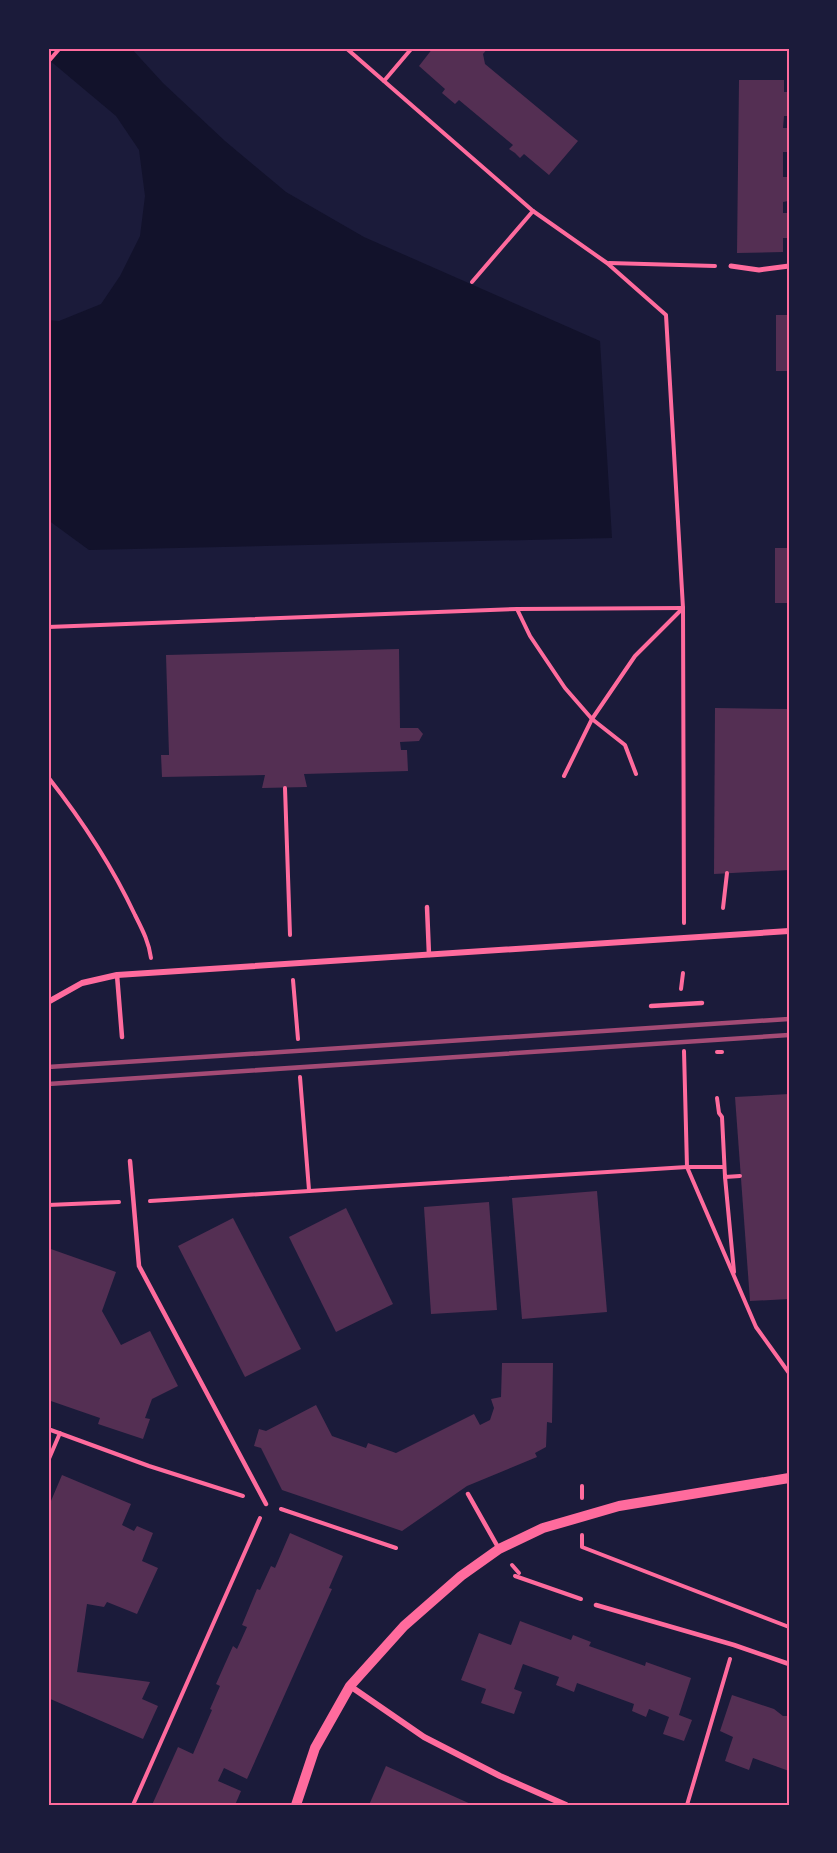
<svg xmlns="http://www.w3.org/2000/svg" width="837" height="1853" font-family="Roboto,sans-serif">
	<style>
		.water { fill: #12122b }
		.building { fill: #542f53 }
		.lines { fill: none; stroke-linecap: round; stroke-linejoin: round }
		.path { stroke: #ff6b9d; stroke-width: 4 }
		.service { stroke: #ff6b9d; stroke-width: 4.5 }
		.pedestrian { stroke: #ff6b9d; stroke-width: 5 }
		.minor { stroke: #ff6b9d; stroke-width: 6 }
		.tertiary { stroke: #ff6b9d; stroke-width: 10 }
		.rail { stroke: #a44b75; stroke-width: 4.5 }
		.neatline { fill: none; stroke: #ff6b9d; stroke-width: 2 }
	</style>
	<rect width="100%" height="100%" fill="#1b1b3a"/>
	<!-- water -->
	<polygon class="water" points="48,48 131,48 163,83 225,141 286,192 364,237 600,341 612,538 89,550 48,520 48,320 59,321 101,304 120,276 140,236 145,196 139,150 116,116 48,59"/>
	<!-- building -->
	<g class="building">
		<polygon points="433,48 488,48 483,54 485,64 578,141 549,175 524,154 520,158 515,153 509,149 513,145 459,100 455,104 442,93 445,89 419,66"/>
		<polygon points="739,80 784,80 784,92 789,92 789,116 784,116 783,128 789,128 789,152 783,152 783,177 789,177 788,201 783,202 783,213 788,213 788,238 783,238 783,252 737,253"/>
		<rect x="776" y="315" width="13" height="56"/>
		<rect x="775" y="548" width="14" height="55"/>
		<polygon points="399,649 400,728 418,728 423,734 419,741 400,742 401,750 407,750 408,771 304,774 307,787 262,788 265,775 162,777 161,755 169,755 166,655"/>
		<polygon points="715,708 789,709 789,870 714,874"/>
		<polygon points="789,1094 789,1299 750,1301 735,1097"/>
		<polygon points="597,1191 607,1312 522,1319 512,1198"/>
		<polygon points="489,1202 497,1310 431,1314 424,1207"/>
		<polygon points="346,1208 393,1304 336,1332 289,1237"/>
		<polygon points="233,1218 301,1349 245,1377 178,1246"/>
		<polygon points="48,1248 116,1272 102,1311 121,1345 150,1331 178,1386 152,1399 145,1418 150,1419 143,1439 98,1424 100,1418 48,1400"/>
		<polygon points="502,1363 553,1363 552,1423 547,1422 546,1447 535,1453 537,1457 467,1486 402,1531 282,1490 261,1448 254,1446 259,1429 266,1431 316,1405 332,1436 366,1448 368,1443 396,1453 474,1414 480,1425 490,1420 494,1408 491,1399 501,1397"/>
		<polygon points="62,1475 131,1504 122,1525 134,1531 137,1526 153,1533 142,1561 158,1568 137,1614 107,1602 104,1607 87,1604 77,1672 150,1682 142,1699 158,1706 143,1739 48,1698 48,1508"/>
		<polygon points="290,1533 343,1556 329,1588 332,1589 247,1779 224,1768 218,1781 241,1791 235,1805 152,1805 178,1747 193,1754 212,1710 210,1709 220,1686 216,1684 233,1646 237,1649 247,1627 242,1625 257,1589 260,1590 271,1566 275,1568"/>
		<polygon points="520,1621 571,1640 573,1635 591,1642 589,1646 645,1666 646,1662 691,1678 679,1715 692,1720 684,1741 663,1734 669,1717 649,1709 646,1717 632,1711 634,1704 577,1683 574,1692 556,1685 559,1677 523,1664 514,1689 522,1692 514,1714 481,1703 486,1689 461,1680 479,1633 511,1645"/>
		<polygon points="732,1695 774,1709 783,1716 789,1716 789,1771 753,1758 749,1770 725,1761 733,1737 720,1731"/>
		<polygon points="386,1766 473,1805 369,1805"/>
	</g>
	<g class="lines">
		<!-- path -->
		<g class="path">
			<polyline points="346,48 533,211 607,263 666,315 683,608 684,923"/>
			<polyline points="48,62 60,48"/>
			<polyline points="384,81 412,48"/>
			<polyline points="609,263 715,266"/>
			<polyline points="472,282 533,211"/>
			<polyline points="517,609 530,636 565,688 592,719 625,745 636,774"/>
			<polyline points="48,627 517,609 683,608"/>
			<polyline points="564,776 592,719 635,656 683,608"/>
			<path d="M48,777C81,819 112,866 135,915C142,929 149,942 151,958"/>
			<polyline points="285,788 290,935"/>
			<polyline points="723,908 727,873"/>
			<polyline points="293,980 298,1039"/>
			<polyline points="681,989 683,973"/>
			<polyline points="684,1051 687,1167 756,1327 789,1373"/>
			<polyline points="717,1052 722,1052"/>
			<polyline points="300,1077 309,1190"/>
			<polyline points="717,1098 719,1113 722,1117 725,1177 740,1176"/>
			<polyline points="725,1177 734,1272"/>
			<polyline points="150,1201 687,1167 724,1167"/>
			<polyline points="48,1205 119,1202"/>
			<polyline points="48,1429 149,1466 243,1496"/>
			<polyline points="48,1461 60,1433"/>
			<polyline points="582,1498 582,1486"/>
			<polyline points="281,1509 396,1548"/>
			<polyline points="582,1535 582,1547 789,1627"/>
			<polyline points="512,1565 519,1573"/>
			<polyline points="515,1576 581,1599"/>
			<polyline points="133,1805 260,1518"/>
			<polyline points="687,1805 730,1659"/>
		</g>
		<!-- service -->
		<g class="service">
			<polyline points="427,907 429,955"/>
			<polyline points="117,975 122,1037"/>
			<polyline points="651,1006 702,1003"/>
			<polyline points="130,1161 139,1266 266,1504"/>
			<polyline points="468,1494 499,1549"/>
			<polyline points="596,1605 734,1645 789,1664"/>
		</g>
		<!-- pedestrian -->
		<polyline class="pedestrian" points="731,266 759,270 789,266"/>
		<!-- minor -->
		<g class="minor">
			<polyline points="48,1002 82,983 117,975 789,931"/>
			<polyline points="350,1686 424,1737 500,1776 566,1805"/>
		</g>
		<!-- tertiary -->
		<polyline class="tertiary" points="296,1805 315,1748 350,1686 404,1626 461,1576 499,1549 543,1528 619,1506 789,1478"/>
		<!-- rail -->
		<g class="rail">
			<polyline points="48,1067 789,1019"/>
			<polyline points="48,1084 789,1035"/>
		</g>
	</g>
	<!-- border -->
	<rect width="837" height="1853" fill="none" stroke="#1b1b3a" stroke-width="99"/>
	<rect x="50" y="50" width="738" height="1754" class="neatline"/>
</svg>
